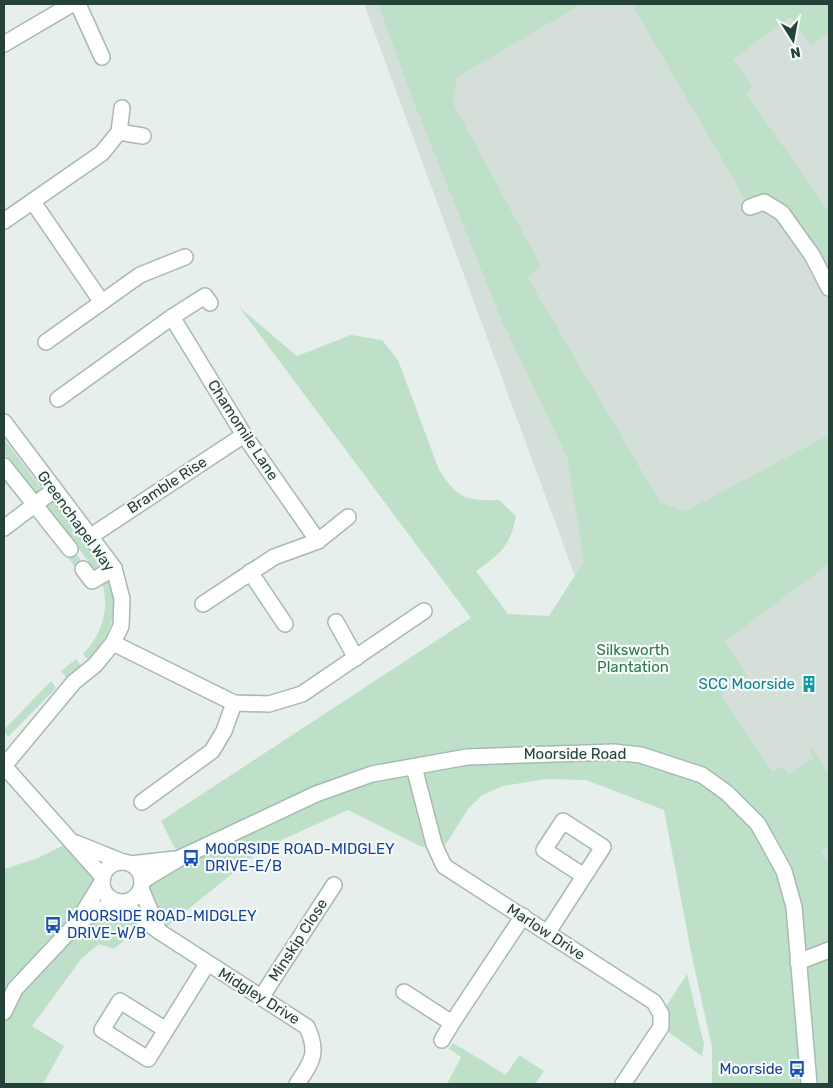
<svg xmlns="http://www.w3.org/2000/svg" width="833" height="1088" font-family="Rubik,sans-serif">
	<style>
		.built { fill: #d4dfda }
		.green { fill: #bfe0c8 }
		.lines { fill: none; stroke-linecap: round; stroke-linejoin: round }
		.street-casing { stroke: #a8b8b2; stroke-width: 18 }
		.secondary-casing { stroke: #a4bbb3; stroke-width: 18 }
		.street { stroke: #fff; stroke-width: 15 }
		.secondary { stroke: #fff; stroke-width: 15 }
		.labels { text-anchor: middle; dominant-baseline: central; stroke-width: 4.5; stroke-linejoin: round; paint-order: stroke }
		.street-label { font-size: 15px; fill: #24423a; stroke: #f7fbf9 }
		.park-label { font-size: 15px; fill: #2d7a4b; stroke: #f7fbf9 }
		.culture-label { font-size: 15px; fill: #0d838f; stroke: #f7fbf9; text-anchor: end }
		.transit-label { font-size: 15px; fill: #164399; stroke: #f7fbf9; text-anchor: start }
	</style>
	<rect width="100%" height="100%" fill="#e6efeb"/>
	<!-- built -->
	<polygon class="built" points="364,4 829,4 829,961 641,755"/>
	<!-- green -->
	<g class="green">
		<path d="M378,4H582L457,77L453,103L541,266L528,278L660,502L684,512L829,435V564L725,641L748,677L721,695L772,772L782,766L789,775L814,758L809,750L812,748L827,772L829,771V846L821,851L829,865V1084H712V1047L693,962L664,810L586,780L546,779L503,786L482,795L468,809L446,844L422,847L348,810L264,848L160,932L142,881L180,858L161,821L471,618L239,307L297,356L351,335L382,340L398,360L439,470C458,499 467,501 499,500L516,516C510,547 501,553 476,571L508,614L549,616L584,561L567,457L500,317L411,95Z"/>
		<polygon points="632,4 829,4 829,32 811,45 791,17 733,59 753,87 746,93 829,212 829,267 788,207 766,195 745,199"/>
		<polygon points="4,439 42,489 36,494 4,453"/>
		<polygon points="52,499 101,565 95,570 45,504"/>
		<polygon points="74,551 84,564 76,569 67,556"/>
		<path d="M109,579C121,608 110,640 88,660L83,654C102,634 110,610 102,583Z"/>
		<polygon points="76,659 81,666 67,678 61,671"/>
		<polygon points="51,681 56,688 8,737 4,730"/>
		<polygon points="72,841 103,877 78,922 116,901 146,921 114,949 99,944 82,958 32,1026 64,1046 43,1084 4,1084 4,869 38,858"/>
		<polygon points="687,974 704,1044 702,1056 661,1027 661,1014"/>
		<polygon points="453,1043 506,1075 519,1055 544,1071 535,1084 447,1084 461,1057 449,1049"/>
	</g>
	<g class="lines">
		<!-- street casing -->
		<g class="street-casing">
			<g id="street">
				<polyline points="78,4 102,57"/>
				<polyline points="4,44 72,4"/>
				<polyline points="119,132 122,108"/>
				<polyline points="33,202 101,301"/>
				<polyline points="750,207 764,202 782,213 812,255 829,288"/>
				<polyline points="4,221 102,153 119,132 143,136"/>
				<polyline points="172,317 205,296 210,303"/>
				<polyline points="46,342 140,275 185,257"/>
				<polyline points="58,399 172,317 244,435 318,541"/>
				<polyline points="4,422 114,568 122,599 121,626 113,643 95,665 74,682 4,766"/>
				<polyline points="4,466 70,549"/>
				<polyline points="4,528 54,490"/>
				<polyline points="91,536 244,435"/>
				<polyline points="83,569 92,581 114,568"/>
				<polyline points="250,572 285,624"/>
				<polyline points="203,604 274,557 318,541 348,517"/>
				<polyline points="336,622 356,658"/>
				<polyline points="113,643 234,703 224,731 212,751 142,802"/>
				<polyline points="234,703 269,704 302,694 424,611"/>
				<polyline points="414,767 434,844 444,866 654,1002 661,1014 661,1027 623,1084"/>
				<polyline points="141,889 159,931"/>
				<path d="M120,902L160,932L307,1027C319,1053 312,1062 297,1084"/>
				<polyline points="548,932 603,847 563,821 544,850 584,876"/>
				<polyline points="798,962 829,950"/>
				<polyline points="404,992 452,1023 523,916"/>
				<polyline points="262,996 334,885"/>
				<polyline points="166,1030 120,1001 102,1030 148,1059 207,964"/>
				<polyline points="442,1040 452,1023"/>
			</g>
		</g>
		<!-- secondary casing -->
		<g class="secondary-casing">
			<g id="secondary">
				<polyline points="4,766 103,877"/>
				<polyline points="76,843 123,862"/>
				<circle cx="122" cy="882" r="20"/>
				<polyline points="131,864 174,859"/>
				<polyline points="142,881 180,858 316,794 372,774 467,757 614,752 641,755 702,775 727,793 758,824 784,871 794,907 809,1084"/>
				<polyline points="78,922 116,901"/>
				<polyline points="4,1012 15,989 77,923 102,882"/>
			</g>
		</g>
		<!-- street -->
		<use href="#street" class="street"/>
		<!-- secondary -->
		<use href="#secondary" class="secondary"/>
	</g>
	<!-- icons -->
	<defs>
		<g id="building-bare" transform="scale(1.35)"><path d="M-4-6H4V6H1V3H-1V6H-4ZM-2.5-4.3h1.7v1.8h-1.7ZM.8-4.3h1.7v1.8H.8ZM-2.5-1h1.7V.8h-1.7ZM.8-1h1.7V.8H.8Z" fill="#0f9aa8" stroke="#f7fbf9" stroke-width="2.5" paint-order="stroke"/></g>
		<g id="bus-bare" transform="scale(1.35)"><path d="M-5-6H5V4H4V6H2V4H-2V6H-4V4H-5ZM-3.5-4V0h7V-4ZM-3.5 1.2v1.5H-2V1.2ZM2 1.2v1.5H3.5V1.2Z" fill="#1a4fb4" stroke="#f7fbf9" stroke-width="2.5" paint-order="stroke"/></g>
	</defs>
	<g fill-rule="evenodd">
		<use href="#building-bare" x="809" y="684"/>
		<use href="#bus-bare" x="191" y="858"/>
		<use href="#bus-bare" x="53" y="925"/>
		<use href="#bus-bare" x="797" y="1069"/>
	</g>
	<g class="labels">
		<!-- street labels -->
		<g class="street-label">
			<text transform="translate(243 430) rotate(57)">Chamomile Lane</text>
			<text transform="translate(167 485) rotate(-33)">Bramble Rise</text>
			<text transform="translate(76 521) rotate(54)">Greenchapel Way</text>
			<text x="575" y="754">Moorside Road</text>
			<text transform="translate(546 932) rotate(33)">Marlow Drive</text>
			<text transform="translate(298 940) rotate(-57)">Minskip Close</text>
			<text transform="translate(259 996) rotate(32)">Midgley Drive</text>
		</g>
		<!-- park labels -->
		<g class="park-label">
			<text x="633" y="650">Silksworth<tspan x="633" dy="17">Plantation</tspan></text>
		</g>
		<!-- culture labels -->
		<g class="culture-label">
			<text x="795" y="684">SCC Moorside</text>
		</g>
		<!-- transit labels -->
		<g class="transit-label">
			<text x="205" y="849">MOORSIDE ROAD-MIDGLEY<tspan x="205" dy="17">DRIVE-E/B</tspan></text>
			<text x="67" y="916">MOORSIDE ROAD-MIDGLEY<tspan x="67" dy="17">DRIVE-W/B</tspan></text>
			<text x="783" y="1069" text-anchor="end">Moorside</text>
		</g>
	</g>
	<!-- border -->
	<rect width="833" height="1088" fill="none" stroke="#24423a" stroke-width="10"/>
	<!-- north arrow -->
	<g transform="translate(793 40) rotate(169)" stroke="#f7fbf9" stroke-width="4" paint-order="stroke">
	<path d="M0-4L9 19L0 12L-9 19Z" fill="#24423a"/>
	<text y="-8" font-size="14" font-weight="bold" text-anchor="middle" fill="#24423a">N</text>
	</g>
</svg>
